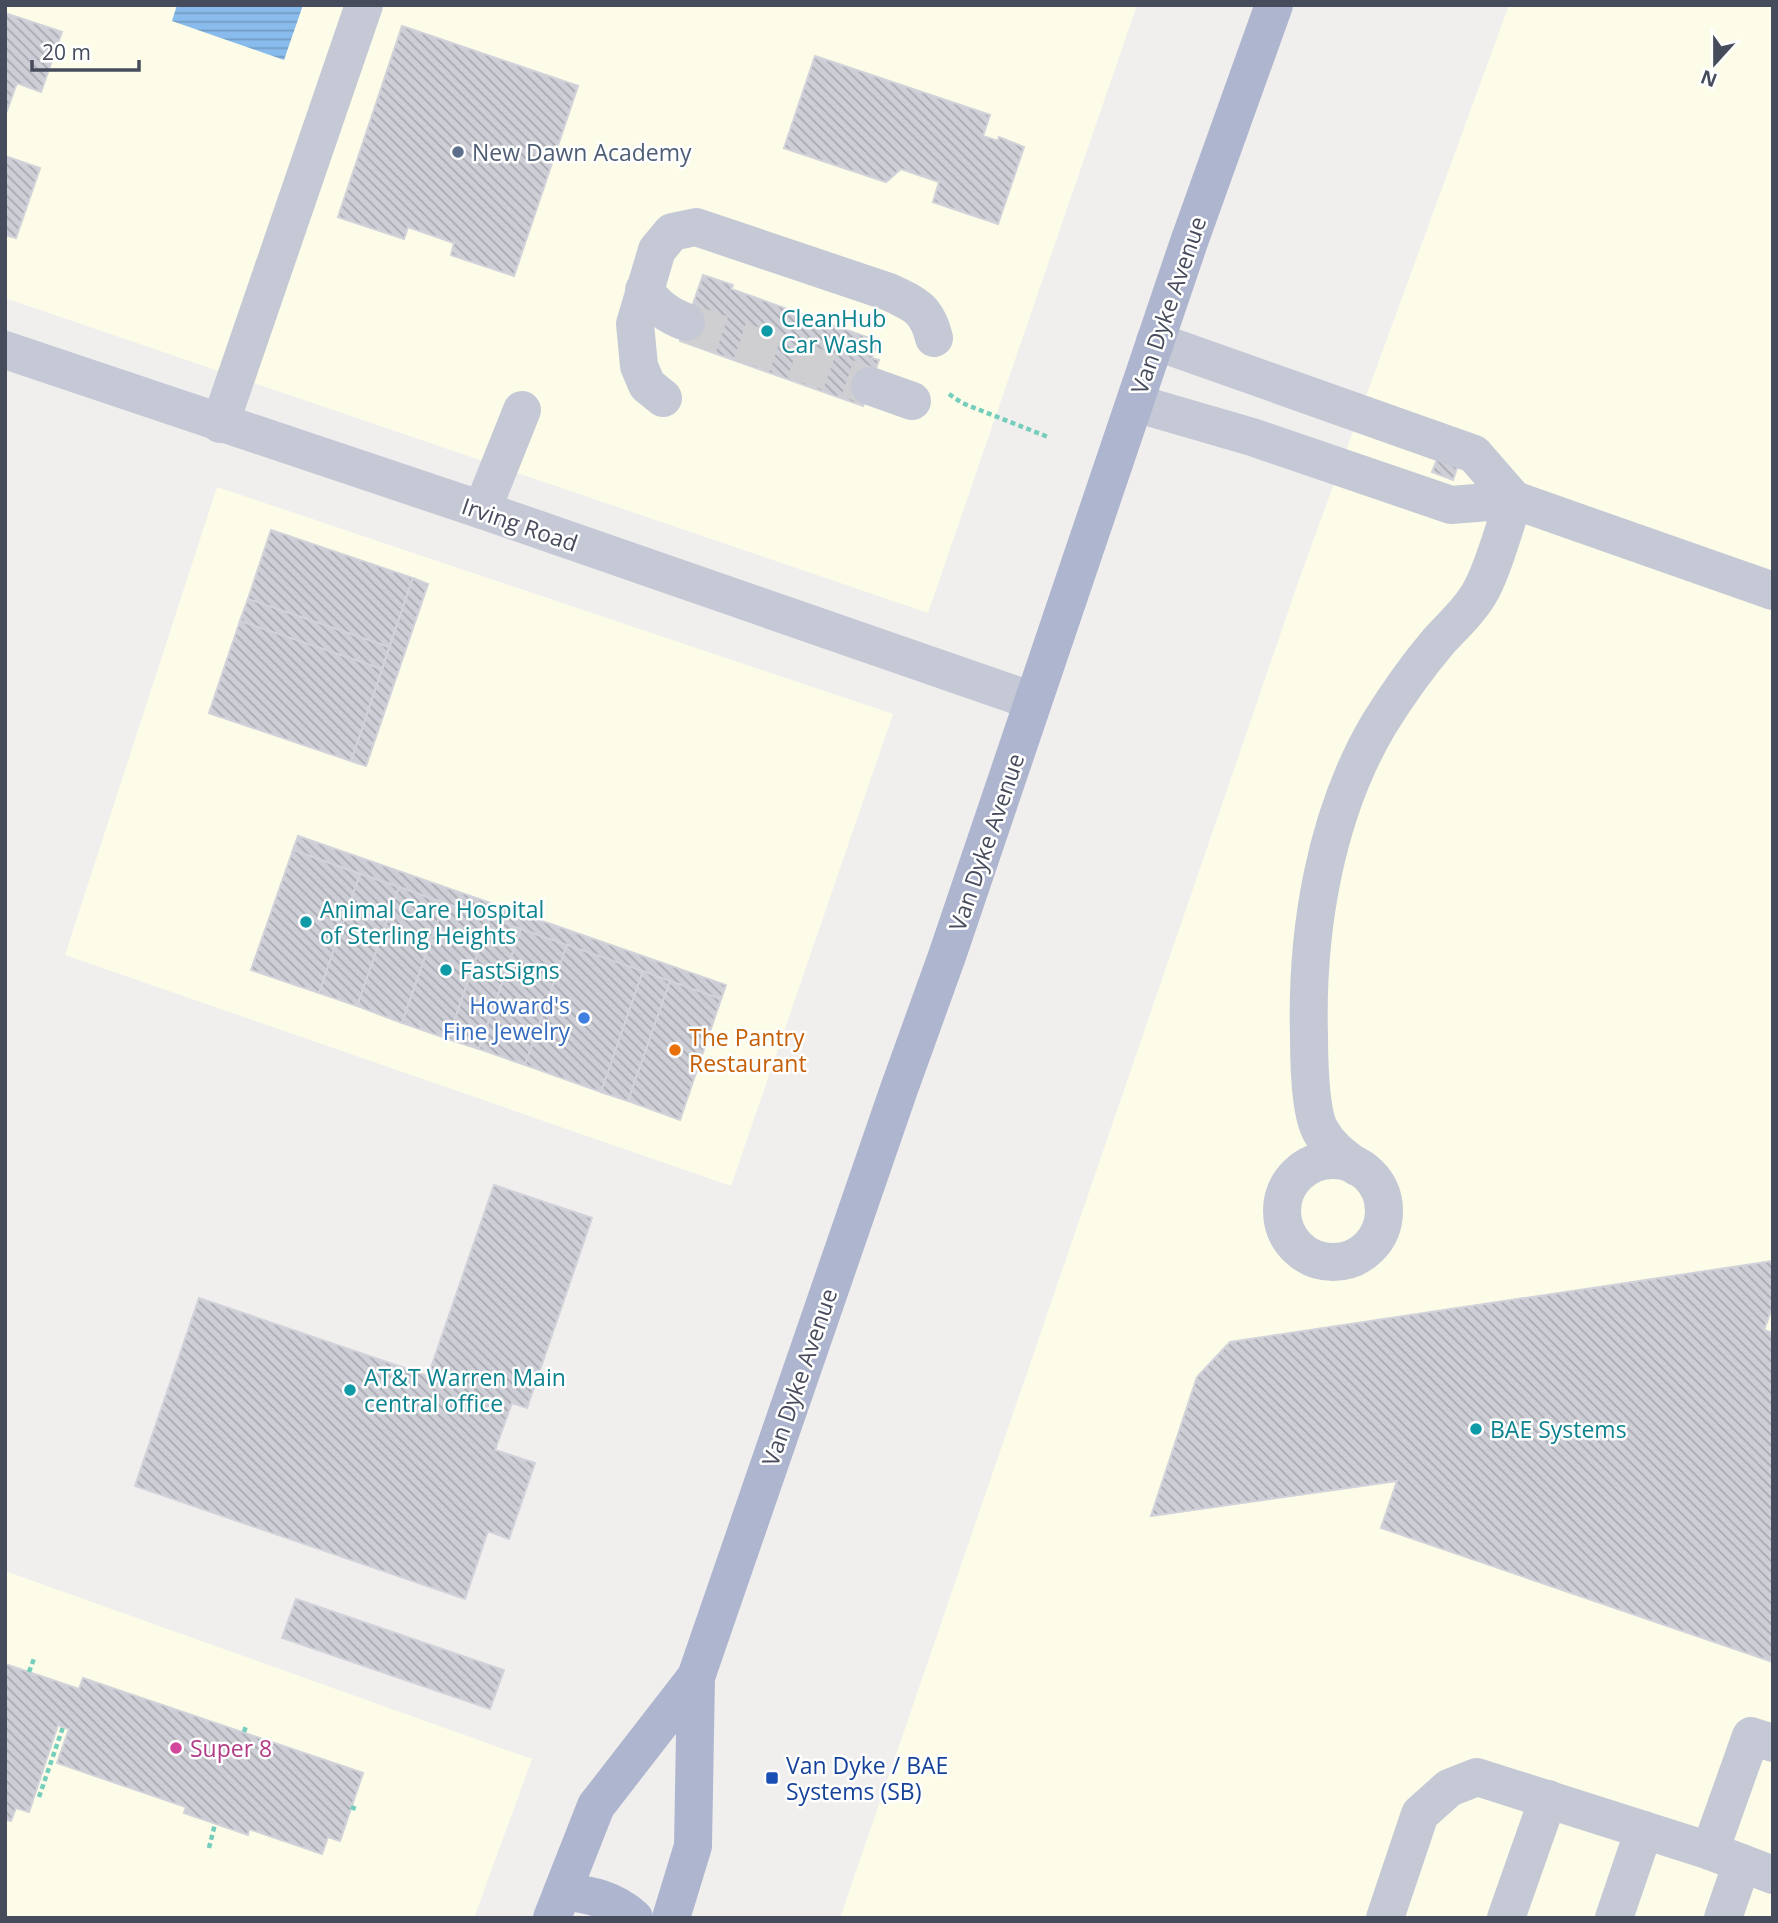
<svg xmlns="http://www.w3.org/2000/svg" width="1778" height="1923" font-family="'Open Sans',sans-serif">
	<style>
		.commercial { fill: #fcfce8 }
		.water { fill: url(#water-rules) }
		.building { fill: url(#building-back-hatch); stroke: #d2d2da; stroke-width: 2 }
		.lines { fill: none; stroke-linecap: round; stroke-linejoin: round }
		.minor-tunnel { stroke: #cfced1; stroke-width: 38; stroke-dasharray: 38 19; stroke-linecap: butt }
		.path { stroke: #74cebb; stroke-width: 4.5; stroke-dasharray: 5 3.5; stroke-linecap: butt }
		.minor { stroke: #c5c9d6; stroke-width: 38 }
		.major { stroke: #aeb5ce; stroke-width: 38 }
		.service-dot { fill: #5c6f8a; stroke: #fff; stroke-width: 2.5 }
		.culture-dot { fill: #0f9aa8; stroke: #fff; stroke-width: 2.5 }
		.shop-dot { fill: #3f7fe0; stroke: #fff; stroke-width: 2.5 }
		.food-dot { fill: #e8710a; stroke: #fff; stroke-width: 2.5 }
		.hotel-dot { fill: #d1479c; stroke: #fff; stroke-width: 2.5 }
		.transit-dot { fill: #1a4fb4; stroke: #fff; stroke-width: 2.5 }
		.labels { text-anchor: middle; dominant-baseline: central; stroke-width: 5; stroke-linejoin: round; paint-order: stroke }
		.service-label { font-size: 23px; fill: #4e5e75; stroke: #fff; text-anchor: start }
		.street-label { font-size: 23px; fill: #464c5c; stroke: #fff }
		.culture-label { font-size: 23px; fill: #0d838f; stroke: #fff; text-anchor: start }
		.shop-label { font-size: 23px; fill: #366cbe; stroke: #fff; text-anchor: end }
		.food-label { font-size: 23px; fill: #c56008; stroke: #fff; text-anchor: start }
		.hotel-label { font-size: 23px; fill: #b23c85; stroke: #fff; text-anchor: start }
		.transit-label { font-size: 23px; fill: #164399; stroke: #fff; text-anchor: start }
	</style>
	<defs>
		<pattern id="water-rules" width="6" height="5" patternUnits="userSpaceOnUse" patternTransform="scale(1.75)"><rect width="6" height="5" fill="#89bced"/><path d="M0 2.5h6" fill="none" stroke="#729bc3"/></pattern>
		<pattern id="building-back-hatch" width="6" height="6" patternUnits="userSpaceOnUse" patternTransform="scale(1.75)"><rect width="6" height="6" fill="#cecfd6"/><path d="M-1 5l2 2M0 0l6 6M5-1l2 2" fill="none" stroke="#a9aab1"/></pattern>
	</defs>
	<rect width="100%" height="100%" fill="#f1efee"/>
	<!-- commercial -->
	<g class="commercial">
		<polygon points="5,5 1137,5 928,613 5,298"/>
		<polygon points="1509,5 1773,5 1773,1918 840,1918 1301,574"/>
		<polygon points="217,487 893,714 731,1186 65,955"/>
		<polygon points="5,1571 532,1759 474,1918 5,1918"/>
	</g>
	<!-- water -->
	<polygon class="water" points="177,5 303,5 284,60 172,21"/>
	<!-- building -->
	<g class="building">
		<polygon points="5,13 62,32 41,92 17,83 5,116"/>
		<polygon points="402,26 578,86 514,276 451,255 454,243 408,227 404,239 338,217"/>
		<polygon points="815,56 990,115 983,136 998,141 999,137 1024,147 998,224 933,202 939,182 901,169 886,182 784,148"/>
		<polygon points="5,156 40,168 16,238 5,235"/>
		<polygon points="703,275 733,285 731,289 878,341 872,358 879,360 863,406 680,341"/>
		<polygon points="1438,457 1458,465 1453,480 1432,472"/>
		<polygon points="271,530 413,578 389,647 248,599"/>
		<polygon points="413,578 428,584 366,766 351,761"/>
		<polygon points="248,599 389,647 382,669 240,621"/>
		<polygon points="240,621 382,669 351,761 209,713"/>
		<polygon points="298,836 726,985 721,999 293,850"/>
		<polygon points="293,850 360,874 319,993 251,970"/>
		<polygon points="360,874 399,887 357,1006 319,993"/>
		<polygon points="399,887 444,903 402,1023 357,1006"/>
		<polygon points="444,903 490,918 448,1039 402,1023"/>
		<polygon points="490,918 521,929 479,1049 448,1039"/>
		<polygon points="521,929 567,945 525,1065 479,1049"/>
		<polygon points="567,945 643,971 601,1092 525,1065"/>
		<polygon points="643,971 670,981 628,1101 601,1092"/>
		<polygon points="670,981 721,999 680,1120 628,1101"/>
		<polygon points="494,1185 592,1218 527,1408 512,1403 495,1450 535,1463 509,1539 488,1531 465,1599 135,1486 199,1298 428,1376"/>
		<polygon points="1773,1261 1773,1305 1764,1330 1773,1333 1773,1662 1381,1528 1397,1481 1151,1516 1197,1377 1230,1342"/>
		<polygon points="296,1599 504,1670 490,1709 282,1638"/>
		<polygon points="5,1664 79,1689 83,1678 363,1773 340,1841 328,1837 322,1854 249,1829 248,1835 184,1813 186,1807 57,1763 69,1729 58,1725 29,1812 16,1808 11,1821 5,1819"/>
	</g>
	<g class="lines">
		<!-- minor-tunnel -->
		<polyline class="minor-tunnel" points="686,322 870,386"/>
		<!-- path -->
		<g class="path">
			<polyline points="949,394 962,403 1048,437"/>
			<polyline points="29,1672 35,1656"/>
			<polyline points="244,1732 246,1726"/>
			<polyline points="39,1797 63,1727"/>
			<polyline points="351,1807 356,1809"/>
			<polyline points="209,1848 215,1824"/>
		</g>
		<!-- minor -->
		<g class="minor">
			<path d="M644,290C656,306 667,315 686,322"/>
			<polyline points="5,350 482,510 1033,701"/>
			<polyline points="870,386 912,401"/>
			<path d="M663,398L647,385L639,366L635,324L657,250L672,232L696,227L889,292C915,304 927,309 934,338"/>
			<polyline points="1135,403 1252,437 1451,505 1514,500 1474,454 1155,341"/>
			<polyline points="220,424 364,5"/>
			<polyline points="482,510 522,410"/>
			<circle cx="1333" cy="1211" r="51"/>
			<path d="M1357,1167C1342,1156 1329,1147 1320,1130C1310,1112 1309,1058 1309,1036C1306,931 1325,815 1379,724C1397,695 1416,668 1438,642C1452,626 1468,613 1479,594C1493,571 1504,527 1514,500L1773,591"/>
			<polyline points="1710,1851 1751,1736 1773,1743"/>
			<polyline points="1385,1918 1420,1814 1449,1788 1477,1777 1710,1851 1773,1875"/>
			<polyline points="1506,1918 1548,1799"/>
			<polyline points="1614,1918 1644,1830"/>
			<polyline points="1723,1918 1742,1863"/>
		</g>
		<!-- major -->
		<g class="major">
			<path d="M563,1891C590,1895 613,1899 634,1918"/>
			<polyline points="552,1918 596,1806 696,1677"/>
			<polyline points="671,1918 693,1846 696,1677 899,1089 947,956 1189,242 1274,5"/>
		</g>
	</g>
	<!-- markers -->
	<circle class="service-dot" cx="458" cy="152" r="7"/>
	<g class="culture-dot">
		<circle cx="767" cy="331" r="7"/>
		<circle cx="306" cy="922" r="7"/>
		<circle cx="446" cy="970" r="7"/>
		<circle cx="350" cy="1390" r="7"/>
		<circle cx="1476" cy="1429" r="7"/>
	</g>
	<circle class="shop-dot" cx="584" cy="1018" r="7"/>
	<circle class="food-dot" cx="675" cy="1050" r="7"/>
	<circle class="hotel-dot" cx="176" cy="1748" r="7"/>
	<rect class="transit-dot" x="765" y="1771" width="14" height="14" rx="3.5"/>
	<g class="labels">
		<!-- service labels -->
		<g class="service-label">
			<text x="472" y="152">New Dawn Academy</text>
		</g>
		<!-- street labels -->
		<g class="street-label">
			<text transform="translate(1168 305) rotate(-71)">Van Dyke Avenue</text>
			<text transform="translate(520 524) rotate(19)">Irving Road</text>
			<text transform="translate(986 842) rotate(-71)">Van Dyke Avenue</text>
			<text transform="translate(799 1377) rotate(-71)">Van Dyke Avenue</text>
		</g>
		<!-- culture labels -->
		<g class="culture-label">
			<text x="781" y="318">CleanHub<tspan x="781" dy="26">Car Wash</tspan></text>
			<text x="320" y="909">Animal Care Hospital<tspan x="320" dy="26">of Sterling Heights</tspan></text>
			<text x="460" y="970">FastSigns</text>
			<text x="364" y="1377">AT&amp;T Warren Main<tspan x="364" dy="26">central office</tspan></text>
			<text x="1490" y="1429">BAE Systems</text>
		</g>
		<!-- shop labels -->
		<g class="shop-label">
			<text x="570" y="1005">Howard's<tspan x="570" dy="26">Fine Jewelry</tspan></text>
		</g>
		<!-- food labels -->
		<g class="food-label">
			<text x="689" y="1037">The Pantry<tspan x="689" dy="26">Restaurant</tspan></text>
		</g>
		<!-- hotel labels -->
		<g class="hotel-label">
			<text x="190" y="1748">Super 8</text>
		</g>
		<!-- transit labels -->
		<g class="transit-label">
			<text x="786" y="1765">Van Dyke / BAE<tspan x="786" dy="26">Systems (SB)</tspan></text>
		</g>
	</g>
	<!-- border -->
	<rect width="1778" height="1923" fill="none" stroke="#464c5c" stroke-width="14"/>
	<!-- north arrow -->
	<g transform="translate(1715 63) rotate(201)" stroke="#ffffff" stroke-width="5" paint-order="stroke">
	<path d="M0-5L12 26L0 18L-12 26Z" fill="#464c5c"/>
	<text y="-10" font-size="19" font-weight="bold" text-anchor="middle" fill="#464c5c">N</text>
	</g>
	<!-- scale -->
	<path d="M32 60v10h107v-10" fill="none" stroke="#464c5c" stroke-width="3.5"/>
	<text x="42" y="60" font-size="21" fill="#464c5c" stroke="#ffffff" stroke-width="5" paint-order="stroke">20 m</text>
</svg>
